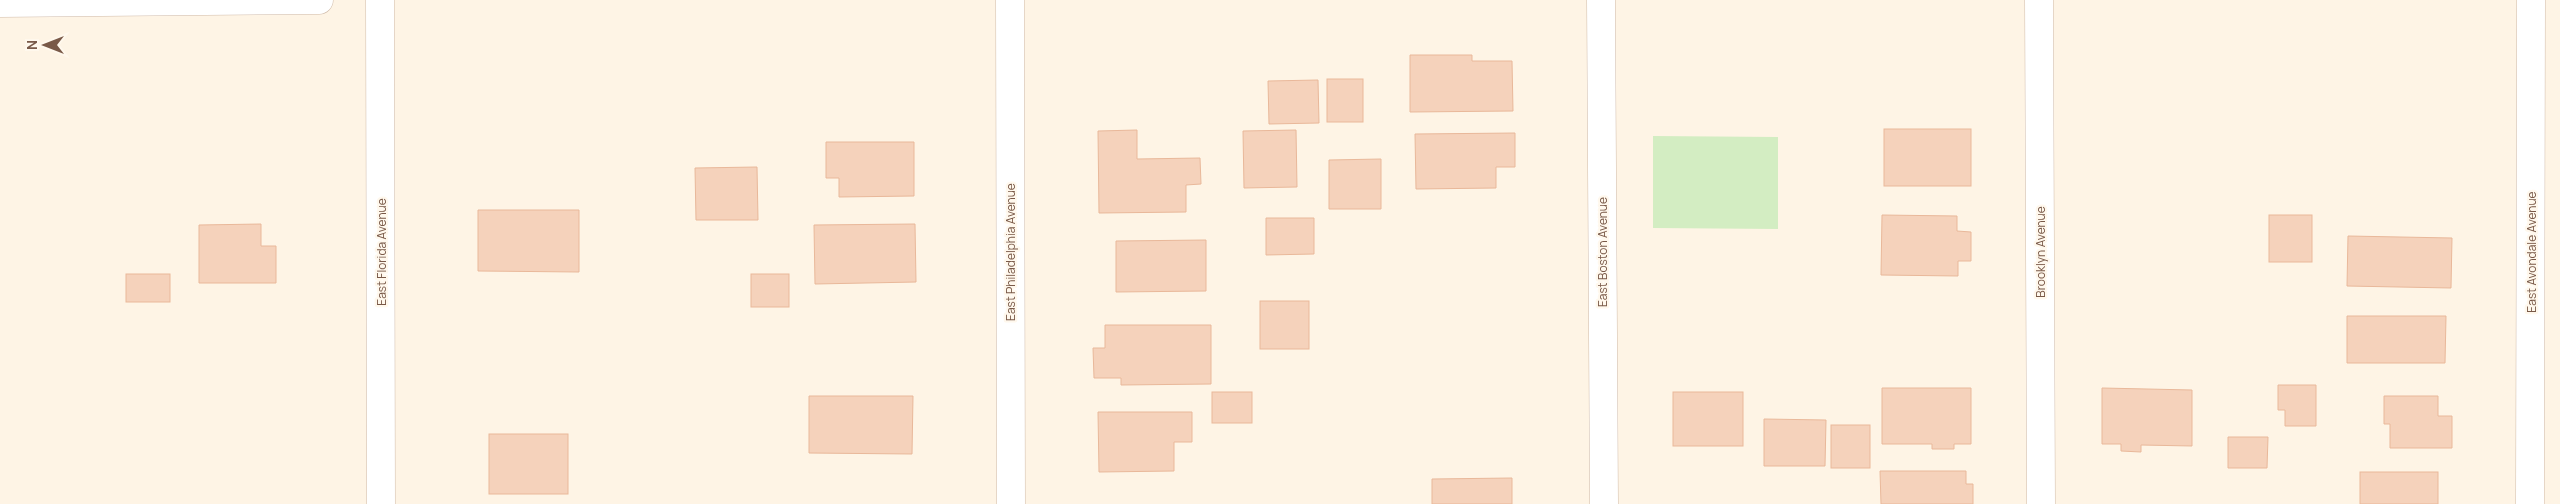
<svg xmlns="http://www.w3.org/2000/svg" width="2560" height="504" font-family="Manrope,sans-serif">
	<style>
		.green { fill: #d3edc2 }
		.building { fill: #f5d2bb; stroke: #e9b89a }
		.lines { fill: none; stroke-linecap: round; stroke-linejoin: round }
		.minor-casing { stroke: #d0bbaa; stroke-width: 29 }
		.minor { stroke: #fff; stroke-width: 28 }
		.labels { text-anchor: middle; dominant-baseline: central; stroke-width: 4.5; stroke-linejoin: round; paint-order: stroke }
		.street-label { font-size: 12px; fill: #795948; stroke: #fff8ed }
	</style>
	<rect width="100%" height="100%" fill="#fef4e5"/>
	<!-- green -->
	<polygon class="green" points="1653,136 1778,137 1778,229 1653,228"/>
	<!-- building -->
	<g class="building">
		<polygon points="1410,55 1472,55 1472,61 1512,61 1513,111 1410,112"/>
		<rect x="1327" y="79" width="36" height="43"/>
		<polygon points="1318,80 1319,123 1269,124 1268,81"/>
		<rect x="1884" y="129" width="87" height="57"/>
		<polygon points="1137,130 1137,159 1200,158 1201,184 1186,185 1186,212 1099,213 1098,131"/>
		<polygon points="1296,130 1297,187 1244,188 1243,131"/>
		<polygon points="1515,133 1515,167 1496,167 1496,188 1416,189 1415,134"/>
		<polygon points="826,142 914,142 914,196 839,197 839,178 826,178"/>
		<polygon points="1381,159 1381,209 1329,209 1329,160"/>
		<polygon points="757,167 758,220 696,220 695,168"/>
		<polygon points="478,210 579,210 579,272 478,271"/>
		<polygon points="1882,215 1957,216 1957,231 1971,232 1971,261 1958,261 1958,276 1881,275"/>
		<rect x="2269" y="215" width="43" height="47"/>
		<polygon points="1266,218 1314,218 1314,254 1266,255"/>
		<polygon points="261,224 261,246 276,246 276,283 199,283 199,225"/>
		<polygon points="915,224 916,282 815,284 814,225"/>
		<polygon points="2348,236 2452,238 2451,288 2347,286"/>
		<polygon points="1206,240 1206,291 1116,292 1116,241"/>
		<rect x="126" y="274" width="44" height="28"/>
		<rect x="751" y="274" width="38" height="33"/>
		<rect x="1260" y="301" width="49" height="48"/>
		<polygon points="2347,316 2446,316 2445,363 2347,363"/>
		<polygon points="1105,325 1211,325 1211,384 1121,385 1121,378 1094,378 1093,348 1105,348"/>
		<polygon points="2278,385 2316,385 2316,426 2285,426 2285,410 2278,410"/>
		<polygon points="1882,388 1971,388 1971,444 1954,444 1954,449 1932,449 1932,444 1882,444"/>
		<polygon points="2102,388 2192,390 2192,446 2141,445 2141,452 2121,451 2121,444 2102,444"/>
		<rect x="1212" y="392" width="40" height="31"/>
		<rect x="1673" y="392" width="70" height="54"/>
		<polygon points="809,396 913,396 912,454 809,453"/>
		<polygon points="2384,396 2438,396 2438,416 2452,416 2452,448 2390,448 2390,424 2384,424"/>
		<polygon points="1098,412 1192,412 1192,442 1174,442 1174,471 1099,472"/>
		<polygon points="1764,419 1826,420 1825,466 1764,466"/>
		<rect x="1831" y="425" width="39" height="43"/>
		<rect x="489" y="434" width="79" height="60"/>
		<polygon points="2228,437 2268,437 2267,468 2228,468"/>
		<polygon points="1880,471 1966,471 1966,484 1973,484 1973,504 1881,504"/>
		<rect x="2360" y="472" width="78" height="32"/>
		<polygon points="1512,478 1512,504 1432,504 1432,479"/>
	</g>
	<g class="lines">
		<!-- minor casing -->
		<g class="minor-casing">
			<g id="minor">
				<polyline points="380,0 381,504"/>
				<polyline points="1010,0 1011,504"/>
				<polyline points="1601,0 1604,504"/>
				<polyline points="2039,0 2041,504"/>
				<polyline points="0,3 319,0"/>
				<polyline points="2530,504 2531,0"/>
			</g>
		</g>
		<!-- minor -->
		<use href="#minor" class="minor"/>
	</g>
	<g class="labels">
		<!-- street labels -->
		<g class="street-label">
			<text transform="translate(381 252) rotate(-90)">East Florida Avenue</text>
			<text transform="translate(1010 252) rotate(-90)">East Philadelphia Avenue</text>
			<text transform="translate(1602 252) rotate(-90)">East Boston Avenue</text>
			<text transform="translate(2040 252) rotate(-90)">Brooklyn Avenue</text>
			<text transform="translate(2531 252) rotate(-90)">East Avondale Avenue</text>
		</g>
	</g>
	<!-- north arrow -->
	<g transform="translate(45 45) rotate(270)" stroke="#fff8ed" stroke-width="4" paint-order="stroke">
	<path d="M0-4L9 19L0 12L-9 19Z" fill="#795948"/>
	<text y="-8" font-size="14" font-weight="bold" text-anchor="middle" fill="#795948">N</text>
	</g>
</svg>
